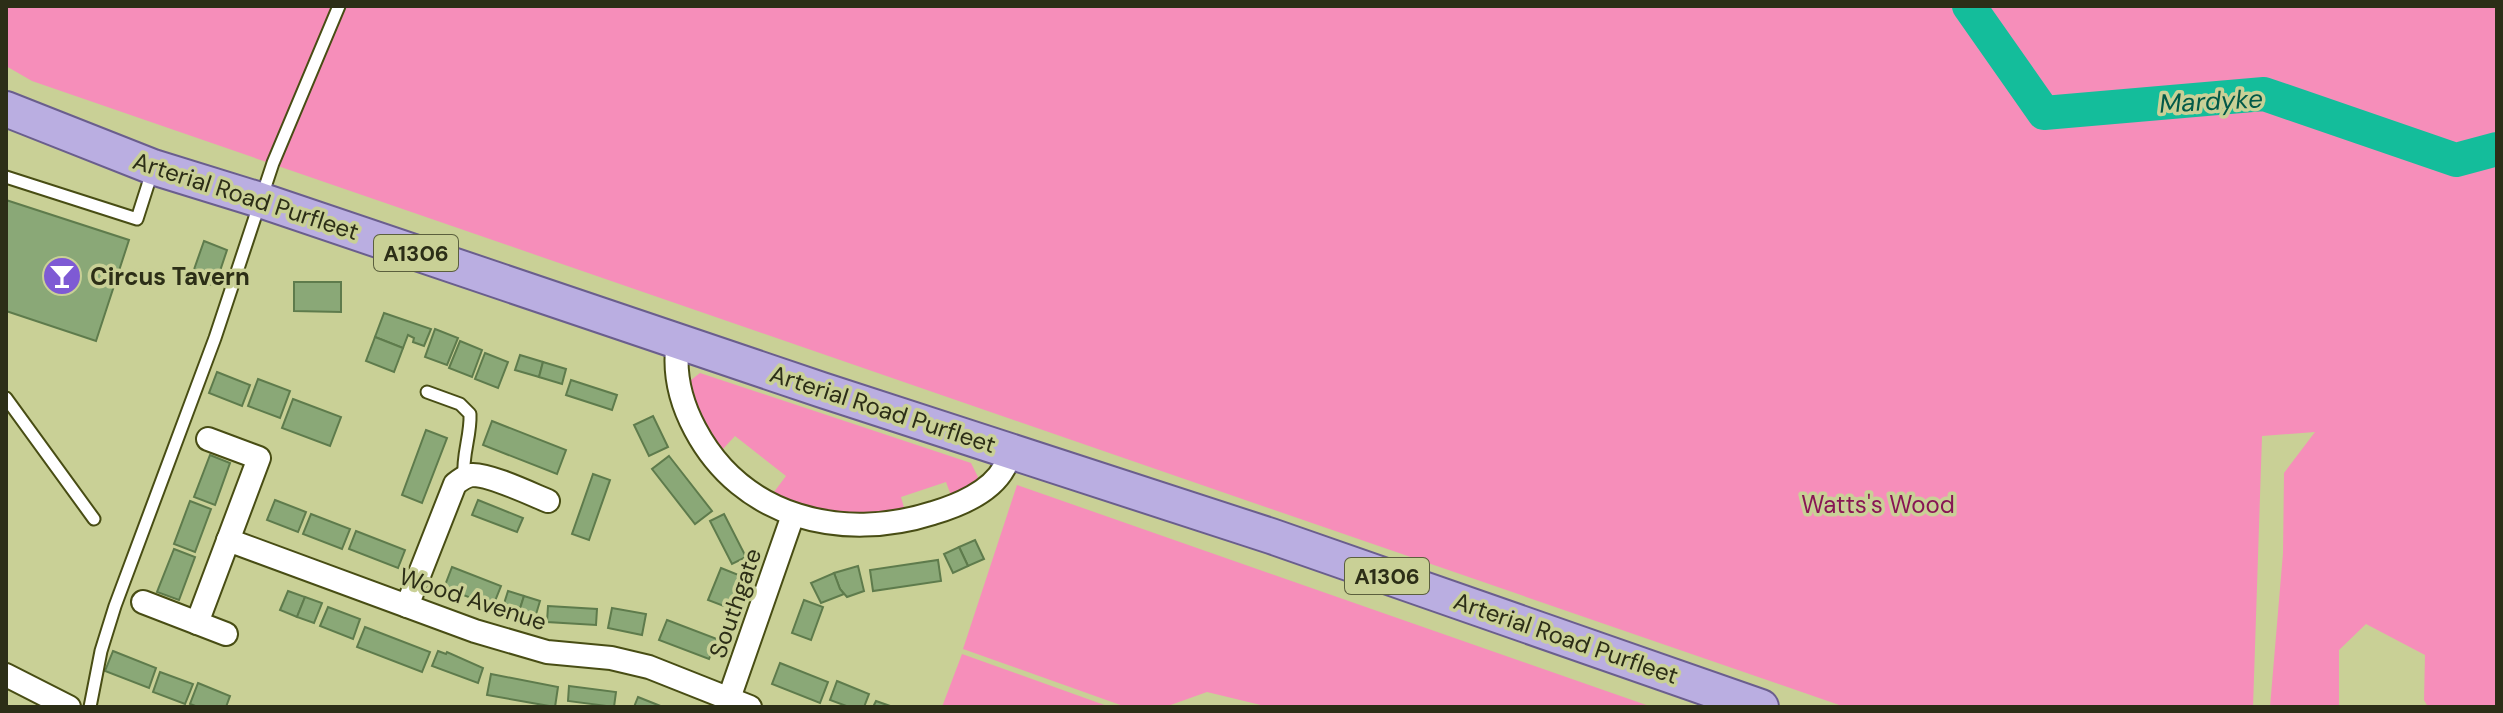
<svg xmlns="http://www.w3.org/2000/svg" width="2503" height="713" font-family="'DM Sans',sans-serif">
	<style>
		.green { fill: #f68eba }
		.lines { fill: none; stroke-linecap: round; stroke-linejoin: round }
		.river { stroke: #14bd9b; stroke-width: 34 }
		.building { fill: #8aa877; stroke: #5e7b4c; stroke-width: 2 }
		.service-casing { stroke: #484d14; stroke-width: 15 }
		.minor-casing { stroke: #484d14; stroke-width: 26 }
		.primary-casing { stroke: #6a5e8d; stroke-width: 38 }
		.service { stroke: #fff; stroke-width: 11 }
		.minor { stroke: #fff; stroke-width: 22 }
		.primary { stroke: #baaee1; stroke-width: 34 }
		.labels { text-anchor: middle; dominant-baseline: central; stroke-width: 7; stroke-linejoin: round; paint-order: stroke }
		.shield { fill: #c9d096; stroke: #5b5f3d; stroke-width: 2 }
		.shield-label { font-size: 22px; font-weight: bold; fill: #2c2e17 }
		.street-label { font-size: 24px; fill: #2c2e17; stroke: #c9d096 }
		.poi-label { font-size: 24px; font-weight: bold; fill: #2c2e17; stroke: #c9d096; text-anchor: start }
		.park-label { font-size: 24px; fill: #881554; stroke: #c9d096 }
		.water-label { font-size: 26px; font-style: italic; fill: #025948; stroke: #c9d096 }
	</style>
	<rect width="100%" height="100%" fill="#c9d096"/>
	<!-- green -->
	<g class="green">
		<polygon points="6,6 2497,6 2497,707 2428,707 2424,700 2425,655 2366,624 2339,650 2339,705 2270,707 2283,553 2284,473 2315,432 2262,436 2253,707 1845,707 32,81 6,66"/>
		<path d="M700,373L971,463L978,477L973,486L952,498L946,482L901,497L907,518L851,523L771,496L786,476L735,436L722,450C706,430 691,406 691,380Z"/>
		<polygon points="1017,485 1652,707 1269,707 1207,692 1165,707 1126,707 963,649"/>
		<polygon points="962,654 1110,707 942,707"/>
	</g>
	<g class="lines">
		<!-- river -->
		<polyline class="river" points="1969,6 2044,113 2264,94 2456,160 2497,149"/>
	</g>
	<!-- building -->
	<g class="building">
		<polygon points="6,200 129,240 96,341 6,311"/>
		<polygon points="204,241 227,250 215,286 191,278"/>
		<polygon points="294,282 341,282 341,312 294,311"/>
		<polygon points="384,313 431,329 424,346 413,342 414,338 408,335 403,348 375,337"/>
		<polygon points="435,329 458,338 447,365 425,357"/>
		<polygon points="375,337 403,348 394,372 366,361"/>
		<polygon points="460,341 482,350 472,377 449,368"/>
		<polygon points="485,353 508,362 498,388 475,379"/>
		<polygon points="520,355 543,362 539,377 515,370"/>
		<polygon points="543,362 566,369 562,384 539,377"/>
		<polygon points="217,372 250,385 242,406 209,393"/>
		<polygon points="258,379 290,391 280,418 248,406"/>
		<polygon points="571,380 617,395 612,410 566,395"/>
		<polygon points="293,399 341,417 330,446 282,428"/>
		<polygon points="653,416 668,447 649,456 634,425"/>
		<polygon points="492,421 566,450 557,474 483,445"/>
		<polygon points="426,430 447,438 422,503 402,495"/>
		<polygon points="210,455 230,463 215,505 194,497"/>
		<polygon points="669,456 712,511 695,524 652,469"/>
		<polygon points="593,474 610,480 589,540 572,534"/>
		<polygon points="275,500 306,512 298,532 267,520"/>
		<polygon points="478,500 523,518 517,532 472,515"/>
		<polygon points="190,501 211,509 195,552 174,544"/>
		<polygon points="311,514 350,529 342,549 303,534"/>
		<polygon points="724,514 746,557 732,564 710,521"/>
		<polygon points="356,531 405,550 398,568 349,549"/>
		<polygon points="975,540 984,559 968,566 959,547"/>
		<polygon points="959,547 968,566 953,573 944,554"/>
		<polygon points="174,549 195,557 179,600 157,592"/>
		<polygon points="938,560 941,581 873,591 870,570"/>
		<polygon points="858,566 864,591 847,597 840,589 834,573"/>
		<polygon points="452,567 501,586 493,606 444,588"/>
		<polygon points="721,568 741,576 729,608 708,600"/>
		<polygon points="834,573 840,589 844,594 821,603 811,583"/>
		<polygon points="288,591 305,597 297,617 280,610"/>
		<polygon points="508,591 524,596 518,615 502,610"/>
		<polygon points="524,596 540,601 534,621 518,615"/>
		<polygon points="305,597 322,603 314,623 297,617"/>
		<polygon points="804,600 823,607 811,640 792,633"/>
		<polygon points="548,606 597,609 596,625 547,622"/>
		<polygon points="328,607 360,619 353,639 320,626"/>
		<polygon points="612,608 646,614 642,635 608,628"/>
		<polygon points="667,620 717,639 709,659 659,640"/>
		<polygon points="365,627 430,652 422,672 357,647"/>
		<polygon points="113,651 156,668 149,688 105,671"/>
		<polygon points="438,651 446,654 447,652 483,668 478,683 432,666"/>
		<polygon points="780,663 828,682 820,703 772,684"/>
		<polygon points="160,672 193,684 185,704 153,692"/>
		<polygon points="491,674 558,687 555,707 487,695"/>
		<polygon points="837,681 869,694 864,707 849,707 830,700"/>
		<polygon points="198,683 230,696 226,707 198,707 190,704"/>
		<polygon points="569,686 616,692 614,707 568,701"/>
		<polygon points="638,697 663,707 634,707"/>
		<polygon points="876,701 893,707 873,707"/>
	</g>
	<g class="lines">
		<!-- service casing -->
		<g class="service-casing">
			<g id="service">
				<polyline points="6,177 137,219 152,172"/>
				<path d="M427,392L460,404L470,414C471,436 462,454 464,477"/>
				<polyline points="6,398 94,519"/>
				<polyline points="90,707 101,651 115,606 215,338 273,163 339,6"/>
			</g>
		</g>
		<!-- minor casing -->
		<g class="minor-casing">
			<g id="minor">
				<path d="M678,341C673,373 680,401 695,429C742,518 842,542 933,513C957,506 991,492 1004,468C1007,463 1008,456 1010,450"/>
				<polyline points="228,540 475,631 547,652 611,658 649,667 750,707"/>
				<polyline points="143,602 226,634"/>
				<path d="M407,606L455,484C460,480 465,476 472,475C489,474 531,494 548,501"/>
				<polyline points="197,623 259,458 208,439"/>
				<polyline points="6,675 69,707"/>
				<polyline points="726,707 793,515"/>
			</g>
		</g>
		<!-- primary casing -->
		<g class="primary-casing">
			<polyline id="primary" points="6,109 153,167 260,200 822,390 1271,536 1761,707"/>
		</g>
		<!-- service -->
		<use href="#service" class="service"/>
		<!-- minor -->
		<use href="#minor" class="minor"/>
		<!-- primary -->
		<use href="#primary" class="primary"/>
	</g>
	<!-- icons -->
	<defs>
		<g id="bar-disc" transform="scale(2)"><circle r="9.5" fill="#7e5ad4" stroke="#c9d096"/><path d="M-6-5H6L.8 .8V4.5H3.5V6h-7V4.5H-.8V.8Z" fill="#fff"/></g>
	</defs>
	<g fill-rule="evenodd">
		<use href="#bar-disc" x="62" y="276"/>
	</g>
	<g class="labels">
		<!-- shield labels -->
		<g class="shield">
			<rect x="374" y="235" width="84" height="36" rx="6"/>
			<rect x="1345" y="558" width="84" height="36" rx="6"/>
		</g>
		<g class="shield-label">
			<text x="416" y="253">A1306</text>
			<text x="1387" y="576">A1306</text>
		</g>
		<!-- street labels -->
		<g class="street-label">
			<text transform="translate(246 196) rotate(18)">Arterial Road Purfleet</text>
			<text transform="translate(883 409) rotate(18)">Arterial Road Purfleet</text>
			<text transform="translate(473 599) rotate(18)">Wood Avenue</text>
			<text transform="translate(735 603) rotate(-71)">Southgate</text>
			<text transform="translate(1566 638) rotate(19)">Arterial Road Purfleet</text>
		</g>
		<!-- poi labels -->
		<g class="poi-label">
			<text x="90" y="276">Circus Tavern</text>
		</g>
		<!-- park labels -->
		<g class="park-label">
			<text x="1878" y="504">Watts's Wood</text>
		</g>
		<!-- water labels -->
		<g class="water-label">
			<text transform="translate(2211 101) rotate(-3)">Mardyke</text>
		</g>
	</g>
	<!-- border -->
	<rect width="2503" height="713" fill="none" stroke="#2c2e17" stroke-width="16"/>
</svg>
